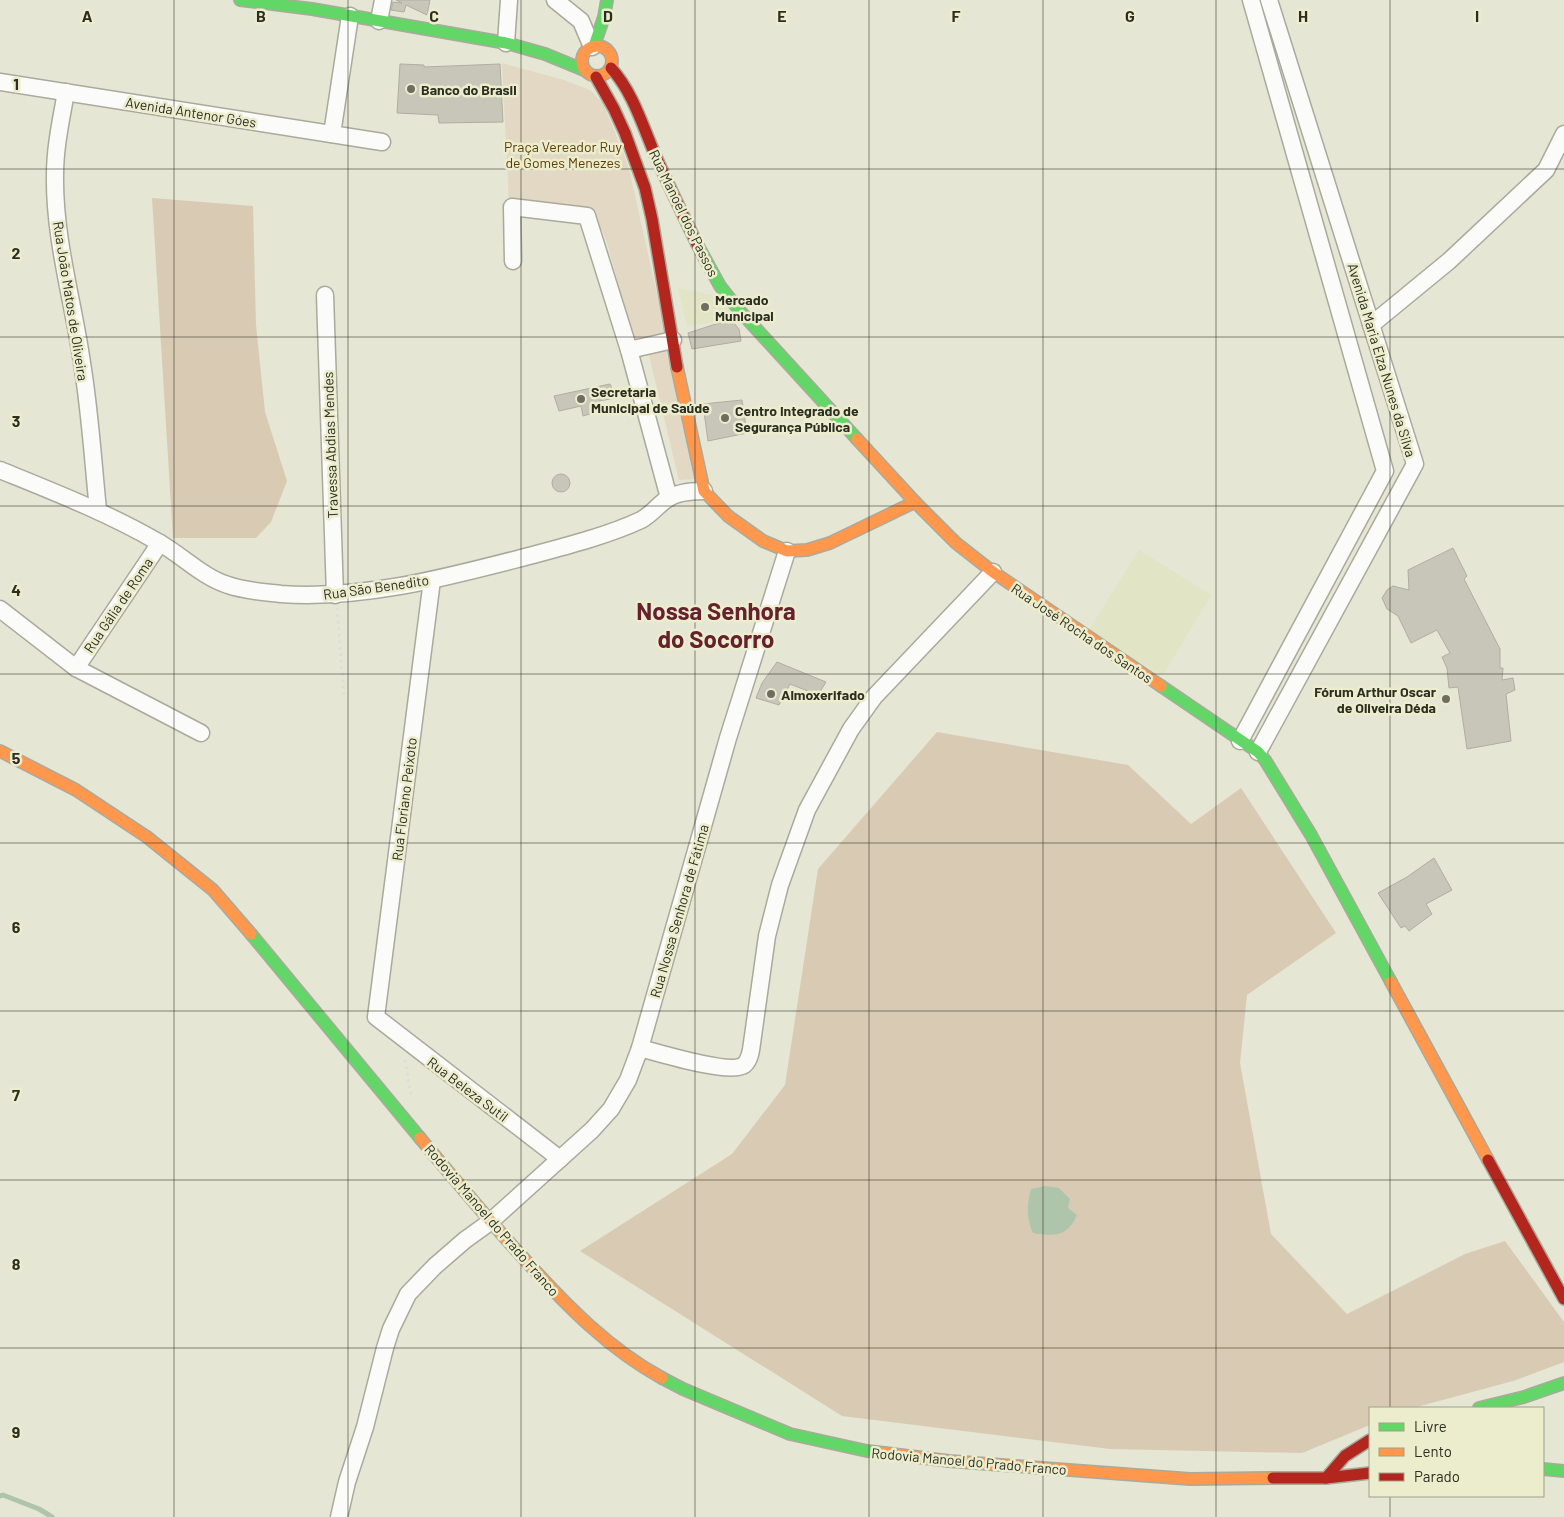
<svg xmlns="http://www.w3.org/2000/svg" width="1564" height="1517" font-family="Barlow,sans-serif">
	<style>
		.built { fill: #e2e4c6 }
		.green { fill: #e2d8c4 }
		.forest { fill: #d9cbb3 }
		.water { fill: #aec4ab }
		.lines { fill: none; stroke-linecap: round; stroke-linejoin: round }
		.stream { stroke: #aec4ab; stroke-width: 5 }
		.building { fill: #c7c6b8; stroke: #b0aea1 }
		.street-casing { stroke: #a9aa9c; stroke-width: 19 }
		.fast-casing { stroke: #a9aa9c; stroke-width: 14 }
		.slow-casing { stroke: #a9aa9c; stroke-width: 14 }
		.jam-casing { stroke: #a9aa9c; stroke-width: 14 }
		.path { stroke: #deded9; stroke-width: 3; stroke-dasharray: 2.5 4; stroke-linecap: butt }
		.street { stroke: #fbfbf9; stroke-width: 16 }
		.fast { stroke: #63d668; stroke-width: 11 }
		.slow { stroke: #ff974d; stroke-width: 11 }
		.jam { stroke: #b3261e; stroke-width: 11 }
		.grid { fill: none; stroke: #2d2e22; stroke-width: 1; stroke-opacity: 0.55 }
		.poi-dot { fill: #6d6e60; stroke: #ebedcd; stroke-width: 2 }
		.labels { text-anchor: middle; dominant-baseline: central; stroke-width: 5; stroke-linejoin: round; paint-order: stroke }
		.poi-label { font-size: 14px; font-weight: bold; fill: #2d2e22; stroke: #ebedcd; text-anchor: start }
		.street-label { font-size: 14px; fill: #2d2e22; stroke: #ebedcd }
		.park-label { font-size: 14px; fill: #5f3c06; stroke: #ebedcd }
		.town-label { font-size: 24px; font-weight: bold; fill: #66212e; stroke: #ebedcd }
		.grid-label { font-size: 16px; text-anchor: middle; font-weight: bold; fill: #2d2e22; stroke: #ebedcd; stroke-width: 5; stroke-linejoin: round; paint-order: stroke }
	</style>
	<rect width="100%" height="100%" fill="#e5e6d4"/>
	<!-- built -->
	<g class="built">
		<polygon points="678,288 718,296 736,318 687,326"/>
		<polygon points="1139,550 1211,595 1163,675 1087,633"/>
	</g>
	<!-- green -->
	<g class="green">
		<polygon points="502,63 564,80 590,90 603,103 628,165 666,334 634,342 608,246 603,232 589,213 509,204"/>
		<polygon points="666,350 694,479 679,480 649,355"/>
	</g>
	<!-- forest -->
	<g class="forest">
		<polygon points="152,198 253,206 256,325 265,412 287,481 271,522 256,538 173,538"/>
		<polygon points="937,732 1128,765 1191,824 1241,788 1336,933 1247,995 1240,1063 1271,1234 1347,1314 1465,1254 1505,1241 1564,1322 1564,1362 1513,1381 1413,1408 1370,1408 1370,1425 1302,1453 1110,1449 842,1416 580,1251 732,1154 785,1085 818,869"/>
	</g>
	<!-- water -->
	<path class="water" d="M1045,1186L1059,1188L1070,1199L1068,1208L1077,1215C1067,1238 1053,1236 1033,1233C1026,1218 1027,1205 1031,1189Z"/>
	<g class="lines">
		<!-- stream -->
		<polyline class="stream" points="0,1496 3,1495 39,1509 52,1517"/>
	</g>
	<!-- building -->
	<g class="building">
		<polygon points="396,0 430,0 427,15 406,5 404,12 391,10 393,2 402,3"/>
		<polygon points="400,64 424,65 424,67 500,64 503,122 439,123 438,115 397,113"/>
		<polygon points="732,321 739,329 741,341 692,349 688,333 719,323"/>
		<polygon points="610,384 616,398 599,401 600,411 583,416 581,406 559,411 554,396"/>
		<polygon points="742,400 747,433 708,441 703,404"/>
		<circle cx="561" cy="483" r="9"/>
		<polygon points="1453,548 1467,576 1464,579 1500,649 1500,668 1503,668 1502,680 1513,678 1515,690 1506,694 1511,741 1467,749 1458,687 1449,688 1447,668 1442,657 1450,653 1437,630 1411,643 1398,616 1387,609 1382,598 1387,590 1393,586 1409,590 1408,570"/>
		<polygon points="777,662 826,682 818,695 790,684 779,705 756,698 762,683"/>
		<polygon points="1434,858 1452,890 1426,904 1432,914 1409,931 1405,926 1401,928 1378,893 1407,877"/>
	</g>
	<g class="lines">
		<!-- street casing -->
		<g class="street-casing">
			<g id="street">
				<polyline points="555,0 581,21 592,47"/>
				<polyline points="379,21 383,0"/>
				<polyline points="506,43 509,0"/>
				<polyline points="0,82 382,142"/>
				<path d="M66,92C61,120 55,147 55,175C54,239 73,300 82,363C90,411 93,461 98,510"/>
				<polyline points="332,134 350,16"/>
				<polyline points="513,261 512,207 587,216 629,350 669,498"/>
				<polyline points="325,295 335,595"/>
				<polyline points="1371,325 1449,261 1546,170 1564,134"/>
				<polyline points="629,350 673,340"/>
				<path d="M0,470C54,492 108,513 158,542C182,555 202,577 228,585C245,591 263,592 281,594C366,600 451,576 533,555C567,546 609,535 641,520C651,515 658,505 667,499C677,492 692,491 704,491"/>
				<polyline points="432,580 376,1017 560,1159"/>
				<polyline points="0,609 76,668 201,733"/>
				<polyline points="76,668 160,543"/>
				<polyline points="1240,741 1385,471 1251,0"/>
				<polyline points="1258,752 1415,464 1269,0"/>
				<path d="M640,1048C659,1053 730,1075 744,1065C750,1060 751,1051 752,1043L767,936L780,885L807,810L851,729L874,697L993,572"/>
				<polyline points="339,1517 347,1482 365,1427 385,1348 391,1329 408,1294 435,1266 465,1240 490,1222 592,1130 611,1109 628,1080 640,1048 728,738 787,551"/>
			</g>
		</g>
		<!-- fast casing -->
		<g class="fast-casing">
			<g id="fast">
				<polyline points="240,0 312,9 506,43 545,54 584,70"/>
				<polyline points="594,46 604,17 607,0"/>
				<polyline points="697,244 720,286 739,310 857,439"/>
				<polyline points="1161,686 1258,752 1265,760 1311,835 1391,982"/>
				<polyline points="251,934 420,1138"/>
				<polyline points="662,1378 683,1389 790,1434 867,1451 884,1453"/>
				<polyline points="1479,1408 1524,1397 1564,1383"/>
				<polyline points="1543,1469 1564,1471"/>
			</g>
		</g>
		<!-- slow casing -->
		<g class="slow-casing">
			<g id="slow">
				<circle cx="597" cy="61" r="15"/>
				<polyline points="677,367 704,491 728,516 763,541 787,551 807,550 830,543 915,502"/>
				<polyline points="857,439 915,502 956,543 993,572 1161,686"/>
				<polyline points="0,751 76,790 147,837 213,890 251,934"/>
				<polyline points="1391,982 1488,1160"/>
				<path d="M420,1138C455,1180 490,1222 527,1262C567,1306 609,1349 662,1378"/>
				<polyline points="884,1453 949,1461 1190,1479 1273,1478"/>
			</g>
		</g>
		<!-- jam casing -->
		<g class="jam-casing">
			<g id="jam">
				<path d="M611,68C633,92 643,127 656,157C669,186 683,215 697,244"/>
				<polyline points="596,77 614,109 625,133 645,188 652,219 677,367"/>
				<polyline points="1488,1160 1564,1299"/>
				<polyline points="1273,1478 1326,1478 1370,1473"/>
				<polyline points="1326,1478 1345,1456 1370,1440"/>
			</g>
		</g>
		<!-- path -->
		<g class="path">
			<polyline points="337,608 344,698"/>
			<polyline points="405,1060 411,1095"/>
		</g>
		<!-- street -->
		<use href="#street" class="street"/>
		<!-- fast -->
		<use href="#fast" class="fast"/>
		<!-- slow -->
		<use href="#slow" class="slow"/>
		<!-- jam -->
		<use href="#jam" class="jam"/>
	</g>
	<!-- grid -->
	<path class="grid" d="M174,0V1517M348,0V1517M521,0V1517M695,0V1517M869,0V1517M1043,0V1517M1216,0V1517M1390,0V1408M0,169H1564M0,337H1564M0,506H1564M0,674H1564M0,843H1564M0,1011H1564M0,1180H1564M0,1348H1564M1390,1496V1517"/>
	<!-- markers -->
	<g class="poi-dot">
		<circle cx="411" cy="89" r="5"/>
		<circle cx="705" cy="307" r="5"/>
		<circle cx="581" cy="399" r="5"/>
		<circle cx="725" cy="418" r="5"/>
		<circle cx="771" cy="694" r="5"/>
		<circle cx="1446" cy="699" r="5"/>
	</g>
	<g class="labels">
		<!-- poi labels -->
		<g class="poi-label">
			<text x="421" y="89">Banco do Brasil</text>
			<text x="715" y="299">Mercado<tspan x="715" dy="16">Municipal</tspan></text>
			<text x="591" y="391">Secretaria<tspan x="591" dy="16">Municipal de Saúde</tspan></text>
			<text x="735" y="410">Centro Integrado de<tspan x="735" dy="16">Segurança Pública</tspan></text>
			<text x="1436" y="691" text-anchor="end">Fórum Arthur Oscar<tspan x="1436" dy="16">de Oliveira Déda</tspan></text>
			<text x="781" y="694">Almoxerifado</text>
		</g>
		<!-- street labels -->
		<g class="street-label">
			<text transform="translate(191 112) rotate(9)">Avenida Antenor Góes</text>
			<text transform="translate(684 213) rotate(64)">Rua Manoel dos Passos</text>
			<text transform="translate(71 301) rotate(81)">Rua João Matos de Oliveira</text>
			<text transform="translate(1382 360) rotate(73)">Avenida Maria Elza Nunes da Silva</text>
			<text transform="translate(330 445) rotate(-92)">Travessa Abdias Mendes</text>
			<text transform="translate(376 587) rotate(-8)">Rua São Benedito</text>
			<text transform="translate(118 605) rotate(-56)">Rua Gália de Roma</text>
			<text transform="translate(1082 633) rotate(34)">Rua José Rocha dos Santos</text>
			<text transform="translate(404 799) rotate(-83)">Rua Floriano Peixoto</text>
			<text transform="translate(679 911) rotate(-74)">Rua Nossa Senhora de Fátima</text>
			<text transform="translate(468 1089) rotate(37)">Rua Beleza Sutil</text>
			<text transform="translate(492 1220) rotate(49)">Rodovia Manoel do Prado Franco</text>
			<text transform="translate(969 1461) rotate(5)">Rodovia Manoel do Prado Franco</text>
		</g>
		<!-- park labels -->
		<g class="park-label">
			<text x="563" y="146">Praça Vereador Ruy<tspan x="563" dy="16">de Gomes Menezes</tspan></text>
		</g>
		<!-- town labels -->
		<g class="town-label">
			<text x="716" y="610">Nossa Senhora<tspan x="716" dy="28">do Socorro</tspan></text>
		</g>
	</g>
	<g class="grid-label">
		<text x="87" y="22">A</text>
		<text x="261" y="22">B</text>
		<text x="434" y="22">C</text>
		<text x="608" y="22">D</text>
		<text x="782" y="22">E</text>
		<text x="956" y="22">F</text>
		<text x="1130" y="22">G</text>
		<text x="1303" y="22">H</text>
		<text x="1477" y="22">I</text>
		<text x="16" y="90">1</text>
		<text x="16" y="259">2</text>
		<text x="16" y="427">3</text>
		<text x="16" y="596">4</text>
		<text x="16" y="764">5</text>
		<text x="16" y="933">6</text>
		<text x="16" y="1101">7</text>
		<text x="16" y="1270">8</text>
		<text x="16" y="1438">9</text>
	</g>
	<!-- legend -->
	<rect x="1369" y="1407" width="175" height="90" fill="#ebedcd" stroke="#9fa189"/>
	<rect x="1379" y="1423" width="25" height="8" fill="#63d668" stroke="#9fa189"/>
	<text x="1414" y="1432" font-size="15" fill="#2d2e22">Livre</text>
	<rect x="1379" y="1448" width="25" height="8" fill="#ff974d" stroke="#9fa189"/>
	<text x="1414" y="1457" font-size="15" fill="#2d2e22">Lento</text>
	<rect x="1379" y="1473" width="25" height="8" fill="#b3261e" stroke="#9fa189"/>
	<text x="1414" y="1482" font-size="15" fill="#2d2e22">Parado</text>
</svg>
